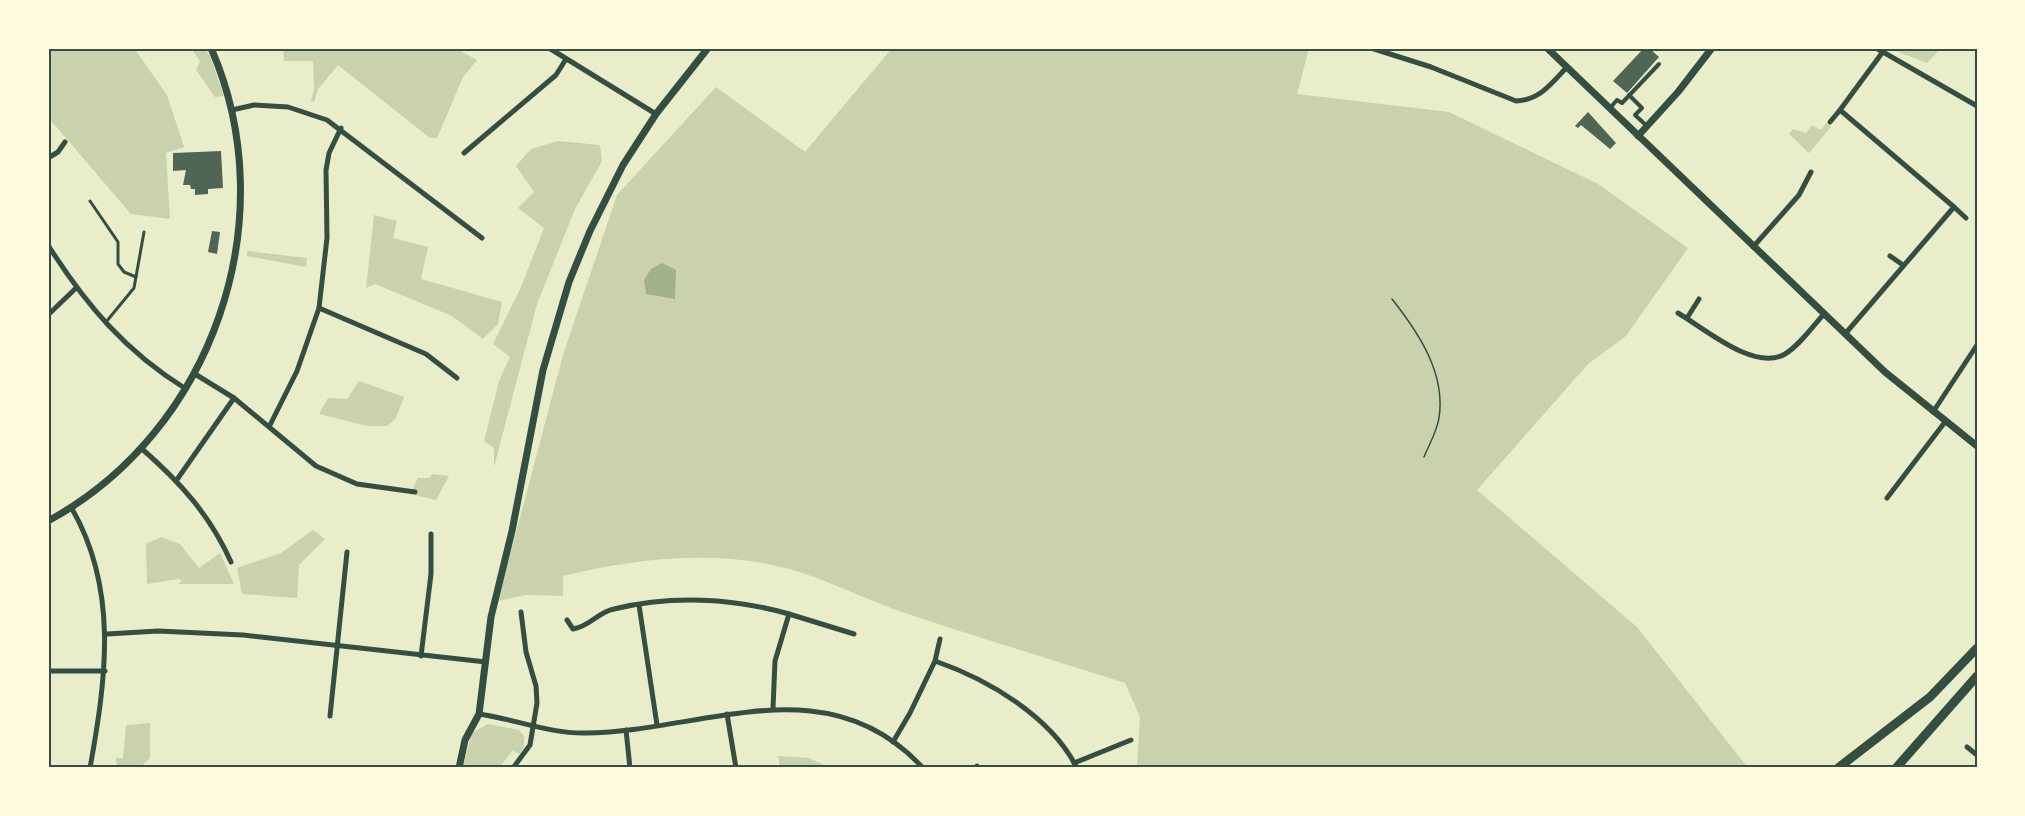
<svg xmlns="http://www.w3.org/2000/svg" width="2025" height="816" font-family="'Source Sans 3',sans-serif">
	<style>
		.green { fill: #cad2ad }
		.water { fill: #a3b18a }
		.building { fill: #4f6655 }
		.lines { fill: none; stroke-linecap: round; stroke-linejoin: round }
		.path { stroke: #344e41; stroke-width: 1.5 }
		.service { stroke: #344e41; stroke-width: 3 }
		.pedestrian { stroke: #344e41; stroke-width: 4 }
		.minor { stroke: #344e41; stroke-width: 5 }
		.tertiary { stroke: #344e41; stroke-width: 7 }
		.trunk { stroke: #344e41; stroke-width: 9 }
		.neatline { fill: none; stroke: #344e41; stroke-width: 2 }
	</style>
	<rect width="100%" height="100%" fill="#e9edc9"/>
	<!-- green -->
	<g class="green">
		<polygon points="48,48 134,48 167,95 184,147 166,153 170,219 131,214 48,117"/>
		<polygon points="191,48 204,48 210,56 224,96 215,97 196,70 200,61"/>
		<polygon points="283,48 455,48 477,60 463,77 437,138 430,138 338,65 318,89 314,102 311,101 314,89 313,61 284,61"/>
		<path d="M892,48H1309L1297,94L1449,112L1598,184L1688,248L1626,336L1588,364L1477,490L1637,627L1748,768H1137L1140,717L1125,683C1053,660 980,638 908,614C868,601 829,580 789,569C716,549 635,558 563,576V596L526,595L498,601L563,355L617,195L716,87L805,152Z"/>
		<polygon points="1888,48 1941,48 1927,63"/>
		<polygon points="1826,123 1831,127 1809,153 1789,134 1793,129 1806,133 1812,125 1821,130"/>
		<polygon points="558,141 600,145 602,161 575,209 537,304 494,467 494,448 484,441 499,381 510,357 493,344 521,287 544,228 518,208 534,192 516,166 531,149"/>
		<polygon points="374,215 397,221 393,238 428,247 421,279 502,302 498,324 483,339 452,316 375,284 366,288"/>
		<polygon points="247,251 307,258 306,267 247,256"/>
		<polygon points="359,381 404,397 396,418 387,426 367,426 319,414 328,398 347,399"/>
		<polygon points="432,474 449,476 436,500 415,495 413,488 418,478 429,478"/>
		<polygon points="313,530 325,539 299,565 297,598 242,594 237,568 281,553"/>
		<polygon points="161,537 180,544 199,568 220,553 234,584 178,584 182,581 179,579 147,584 146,544"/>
		<polygon points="150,723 150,758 143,765 117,765 116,758 123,758 126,725"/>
		<polygon points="488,724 519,730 524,736 524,747 519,754 513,750 499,768 462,768 472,733"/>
		<polygon points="778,756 809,758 831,768 780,768"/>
	</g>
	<!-- water -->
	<polygon class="water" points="662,263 676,270 675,299 646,294 644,280 651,269"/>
	<!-- building -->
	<g class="building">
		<polygon points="1644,48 1649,48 1659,57 1627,93 1613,81"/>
		<polygon points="1588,112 1616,143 1610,149 1581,125 1578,128 1575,126"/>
		<polygon points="221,151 223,188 208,189 208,194 195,195 195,189 191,189 190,185 183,185 186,170 173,171 173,153"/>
		<polygon points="212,231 220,232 217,254 208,252"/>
	</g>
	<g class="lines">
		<!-- path -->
		<path class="path" d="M1392,299C1418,332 1446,373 1439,418C1437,431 1429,445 1424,457"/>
		<!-- service -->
		<g class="service">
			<polyline points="90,201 118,242 118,264 124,272 136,277"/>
			<polyline points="106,322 134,288 144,232"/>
		</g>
		<!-- pedestrian -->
		<g class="pedestrian">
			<polyline points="1629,95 1642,108 1635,115 1647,126"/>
			<polyline points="1610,108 1617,100 1622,103 1659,64"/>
		</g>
		<!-- minor -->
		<g class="minor">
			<polyline points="549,48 656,114"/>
			<path d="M1371,48L1431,67L1516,101C1540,100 1552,83 1567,67"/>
			<polyline points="1876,48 1977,106"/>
			<polyline points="232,110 254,105 288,107 327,120 482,238"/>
			<polyline points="1830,122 1840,110"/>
			<polyline points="464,153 556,75 566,59"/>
			<polyline points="48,158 58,152 65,142"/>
			<polyline points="1954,207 1966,218"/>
			<path d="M48,245C86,305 125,351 186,389"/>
			<polyline points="1753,247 1799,195 1811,172"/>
			<polyline points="1890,256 1903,265"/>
			<polyline points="319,308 426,354 457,378"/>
			<path d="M1678,313C1704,328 1754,372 1785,354C1800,345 1812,327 1824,314"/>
			<polyline points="48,315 76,288"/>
			<polyline points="1687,318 1699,299"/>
			<polyline points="1845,334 1954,207 1840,110 1882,53"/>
			<polyline points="195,374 234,398 316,466 357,484 415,492"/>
			<polyline points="1933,412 1977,345"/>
			<polyline points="270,425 297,371 319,308 327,238 326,170 329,153 341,128"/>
			<path d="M141,448C180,482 210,515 231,562"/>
			<polyline points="176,481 234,398"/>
			<polyline points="1887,498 1945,422"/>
			<path d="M71,507C119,589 106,679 90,768"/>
			<polyline points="639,605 657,725"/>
			<path d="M567,620L573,629C589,627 598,612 614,609C671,595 733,598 789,614"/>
			<polyline points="107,634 158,631 243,635 486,662"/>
			<polyline points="421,656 431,574 431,534"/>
			<polyline points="935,661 940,639"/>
			<polyline points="48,671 105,671"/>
			<polyline points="773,708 775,661 789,614 854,634"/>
			<path d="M479,714C514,719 551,734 586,733C702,732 827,663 923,768"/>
			<polyline points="727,714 736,768"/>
			<polyline points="330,716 347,552"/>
			<polyline points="626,730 630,768"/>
			<path d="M893,742L910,713L935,661C987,679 1051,716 1077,768"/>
			<polyline points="1967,747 1977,755"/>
			<polyline points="1074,763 1131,740"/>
			<polyline points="977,766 978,768"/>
			<polyline points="513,768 530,745 537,703 536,686 526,652 521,612"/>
		</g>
		<!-- tertiary -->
		<g class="tertiary">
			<polyline points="1547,48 1885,372 1977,446"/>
			<polyline points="1638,136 1678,92 1712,48"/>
			<path d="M48,521C213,432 286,219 211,48"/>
			<polyline points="459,768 465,740 479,714 491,617 512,531 543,370 569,282 590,231 623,165 656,114 708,48"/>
		</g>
		<!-- trunk -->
		<g class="trunk">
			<polyline points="1838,768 1930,697 1977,648"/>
			<polyline points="1896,768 1977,676"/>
		</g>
	</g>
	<!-- border -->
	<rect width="2025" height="816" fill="none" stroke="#fefae0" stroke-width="99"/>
	<rect x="50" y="50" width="1926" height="716" class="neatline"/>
</svg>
